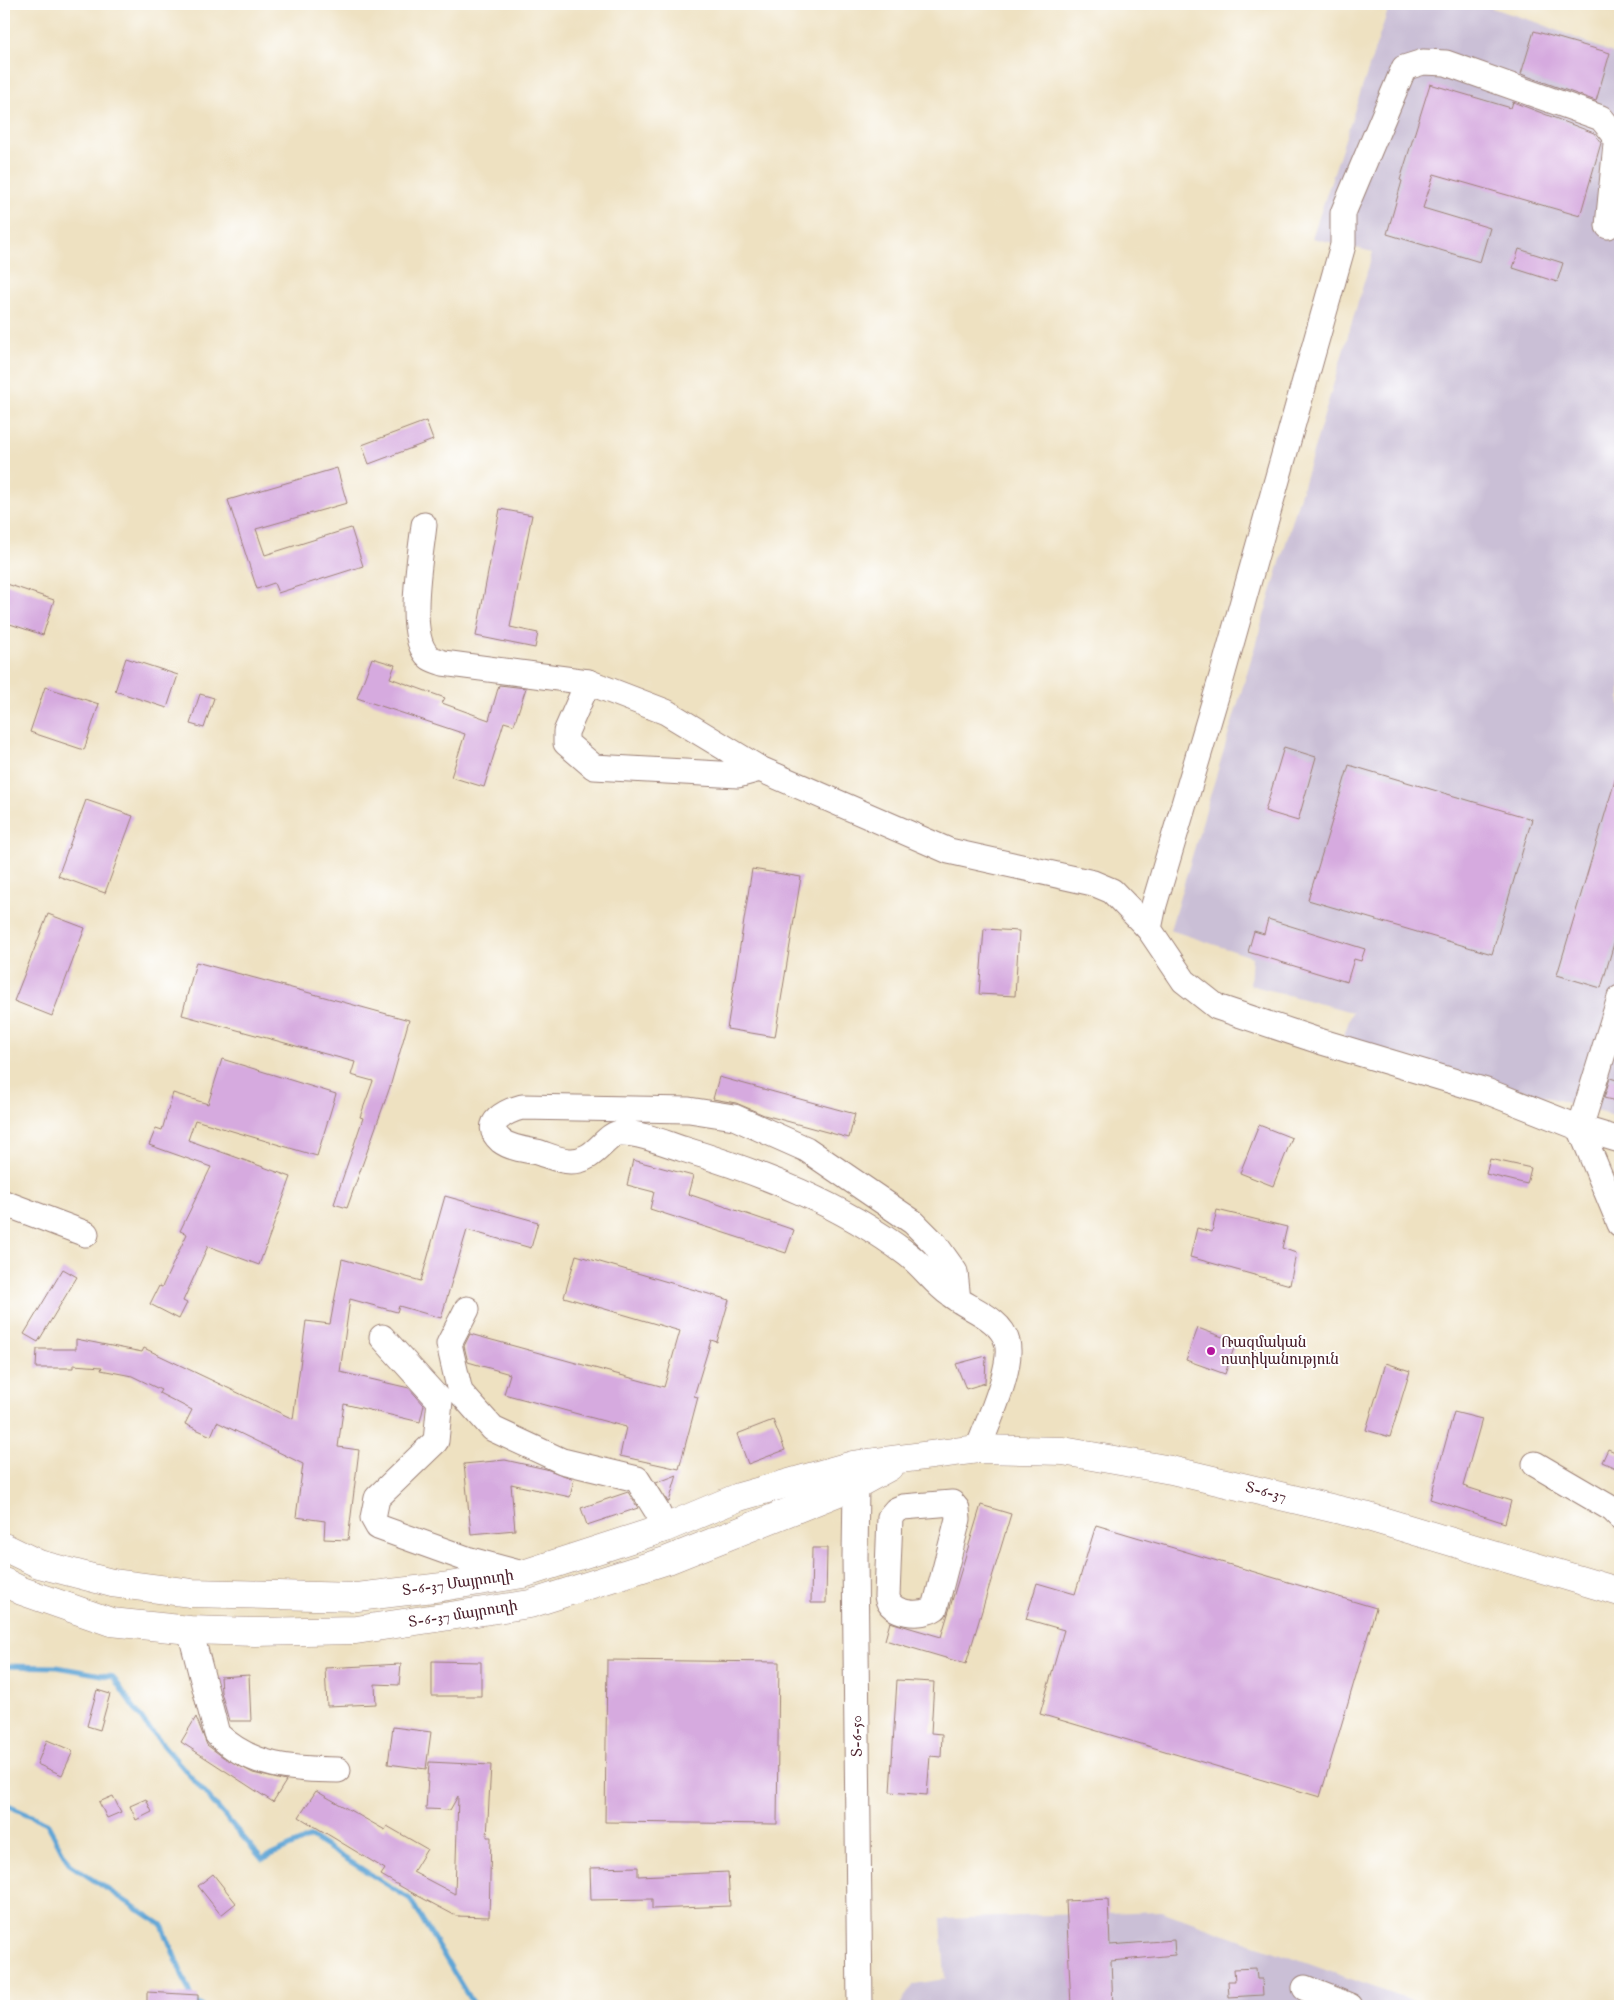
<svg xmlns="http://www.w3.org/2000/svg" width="1624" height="2010" font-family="'IM FELL English','Noto Serif Armenian',serif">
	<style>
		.industrial { fill: #cabfd6 }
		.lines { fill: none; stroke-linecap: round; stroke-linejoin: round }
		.stream { stroke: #60a6d6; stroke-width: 5 }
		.building { fill: #d6aadf }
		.minor-casing { stroke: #9c8076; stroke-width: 27 }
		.major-casing { stroke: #9c8076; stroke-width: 29 }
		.minor { stroke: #fff; stroke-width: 25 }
		.major { stroke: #fff; stroke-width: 28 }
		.poi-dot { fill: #b5179e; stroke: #fff; stroke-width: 2 }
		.labels { text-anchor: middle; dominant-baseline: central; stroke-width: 4; stroke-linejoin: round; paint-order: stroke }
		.poi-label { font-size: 15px; fill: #4a1f2b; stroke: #fff; text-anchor: start }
		.street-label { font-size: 15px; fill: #4a1f2b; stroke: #fff }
	</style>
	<rect width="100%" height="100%" fill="#fff"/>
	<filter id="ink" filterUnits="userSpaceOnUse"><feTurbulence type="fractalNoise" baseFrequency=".02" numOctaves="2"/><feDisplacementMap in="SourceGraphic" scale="10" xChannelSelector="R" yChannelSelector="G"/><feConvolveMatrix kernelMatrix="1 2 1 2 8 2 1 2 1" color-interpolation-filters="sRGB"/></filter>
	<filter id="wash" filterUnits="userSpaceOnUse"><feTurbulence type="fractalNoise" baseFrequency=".0096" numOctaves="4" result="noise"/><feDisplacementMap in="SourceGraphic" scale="20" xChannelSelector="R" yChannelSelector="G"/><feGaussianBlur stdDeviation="1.12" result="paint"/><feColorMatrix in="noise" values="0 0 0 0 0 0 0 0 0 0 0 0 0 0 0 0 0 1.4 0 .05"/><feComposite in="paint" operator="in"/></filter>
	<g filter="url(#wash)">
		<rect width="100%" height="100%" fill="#eee1c1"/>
		<!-- industrial -->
		<g class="industrial">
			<polygon points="1390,4 1479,4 1539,23 1620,56 1620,1118 1343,1038 1352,1012 1250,985 1252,957 1170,930 1373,252 1312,238"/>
			<polygon points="1161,1911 1426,2006 899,2006 914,1984 945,1979 941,1919"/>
		</g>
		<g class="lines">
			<!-- stream -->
			<g class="stream">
				<polyline points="4,1666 57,1667 113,1677 146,1725 262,1859 311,1837 410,1899 474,2006"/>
				<polyline points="4,1804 47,1823 69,1864 162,1925 192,1999 202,2006"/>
			</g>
		</g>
		<g id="blocks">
			<!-- building -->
			<g class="building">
				<polygon points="1534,31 1610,53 1596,101 1521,74"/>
				<polygon points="1430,84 1511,108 1513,102 1594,133 1601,143 1580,216 1434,174 1423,208 1490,228 1480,262 1387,234 1402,181 1400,180"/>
				<polygon points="1519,249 1563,263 1557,282 1513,268"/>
				<polygon points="426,421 433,440 369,464 362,445"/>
				<polygon points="337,468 347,503 256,529 265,555 351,528 363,566 278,593 274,583 257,589 228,500"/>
				<polygon points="500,509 532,515 510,627 538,633 535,648 476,636"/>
				<polygon points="4,583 54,600 43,635 4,622"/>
				<polygon points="126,658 178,675 167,708 115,691"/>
				<polygon points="372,658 395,665 390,678 445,698 442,703 489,720 499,685 526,688 514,725 504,722 484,787 451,777 465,734 357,698"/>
				<polygon points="45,687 99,704 84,750 30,732"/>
				<polygon points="200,694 214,698 204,728 190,724"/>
				<polygon points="1284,747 1316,757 1298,821 1265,811"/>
				<polygon points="1349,765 1532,819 1492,954 1308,900"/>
				<polygon points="1616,777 1620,778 1620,923 1601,988 1557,975"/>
				<polygon points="86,800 133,816 105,893 58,876"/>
				<polygon points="752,869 801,877 775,1037 727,1029"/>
				<polygon points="48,914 85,928 52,1016 14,1001"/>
				<polygon points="1268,919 1365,949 1361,961 1354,959 1347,982 1248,952 1254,931 1264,934"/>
				<polygon points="984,929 1019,931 1015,996 979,994"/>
				<polygon points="196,962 409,1020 390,1087 347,1208 334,1204 363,1118 360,1117 373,1081 351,1075 355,1062 182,1015"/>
				<polygon points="222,1059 336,1094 317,1156 195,1120 188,1140 291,1177 259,1265 208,1246 183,1301 187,1303 179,1319 150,1304 159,1286 162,1287 187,1234 180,1231 211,1167 149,1145 156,1128 162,1130 173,1093 208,1104"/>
				<polygon points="719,1077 855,1114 849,1138 764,1115 736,1103 713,1099"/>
				<polygon points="1610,1078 1620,1081 1616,1101 1604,1098"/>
				<polygon points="1259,1125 1292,1138 1273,1186 1240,1173"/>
				<polygon points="1490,1159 1531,1168 1527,1184 1486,1174"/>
				<polygon points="633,1160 693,1176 688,1194 794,1230 786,1253 650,1209 654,1192 627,1185"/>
				<polygon points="445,1196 538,1222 531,1248 467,1230 441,1318 399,1306 397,1312 350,1299 340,1372 409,1388 424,1405 420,1422 344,1404 338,1447 359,1450 348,1540 324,1539 325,1521 296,1517 303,1464 217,1422 211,1436 185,1424 192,1410 159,1393 161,1390 132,1376 101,1370 102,1367 73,1365 73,1368 36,1368 37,1349 76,1349 76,1339 142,1352 144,1348 293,1419 306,1321 330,1324 342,1259 421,1281"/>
				<polygon points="1217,1210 1287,1227 1282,1248 1296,1253 1290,1285 1190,1257 1197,1228 1212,1232"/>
				<polygon points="576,1255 729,1300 717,1342 711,1340 694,1396 698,1397 679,1469 620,1456 626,1427 504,1394 510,1374 468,1362 464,1346 470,1334 664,1387 680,1331 564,1297"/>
				<polygon points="63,1269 77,1277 38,1342 24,1334"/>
				<polygon points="1198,1328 1236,1342 1225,1374 1186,1360"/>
				<polygon points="986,1356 985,1383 966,1389 956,1364"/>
				<polygon points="1386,1363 1410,1371 1390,1437 1366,1430"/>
				<polygon points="1454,1412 1482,1419 1463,1486 1511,1501 1505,1523 1430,1499"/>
				<polygon points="773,1420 785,1450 748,1464 737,1434"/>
				<polygon points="1608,1449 1620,1454 1620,1470 1602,1462"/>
				<polygon points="505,1460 546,1469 574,1479 570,1497 511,1484 515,1530 471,1534 464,1464"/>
				<polygon points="677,1475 669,1502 668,1502 656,1483"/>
				<polygon points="628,1492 638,1508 587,1525 581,1508"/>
				<polygon points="981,1505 1011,1514 966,1664 885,1640 890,1622 941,1637"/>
				<polygon points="1096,1525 1376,1608 1320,1797 1040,1714 1064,1630 1026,1619 1037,1583 1075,1594"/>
				<polygon points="812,1548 827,1548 826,1603 811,1603"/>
				<polygon points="607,1660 779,1662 777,1824 605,1822"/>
				<polygon points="432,1661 481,1662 481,1696 432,1696"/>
				<polygon points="401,1664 399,1685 375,1684 376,1704 327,1706 325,1668"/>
				<polygon points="249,1675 251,1721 229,1721 221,1692 220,1677"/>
				<polygon points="897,1680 934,1682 931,1733 942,1734 941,1757 930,1756 927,1795 890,1792"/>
				<polygon points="97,1690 110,1694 100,1730 87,1726"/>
				<polygon points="196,1717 207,1745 223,1757 253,1773 286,1781 273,1802 181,1742"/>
				<polygon points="393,1727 431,1732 426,1769 388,1764"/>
				<polygon points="47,1740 73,1751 62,1775 37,1764"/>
				<polygon points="429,1762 491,1765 487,1837 491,1837 489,1917 456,1916 407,1890 381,1875 385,1869 299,1817 316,1791 385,1830 387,1826 427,1849 413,1872 455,1894 458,1796 450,1810 426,1809"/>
				<polygon points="113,1796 121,1812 107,1818 99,1802"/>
				<polygon points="146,1799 152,1812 136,1820 130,1806"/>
				<polygon points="638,1867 638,1876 728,1872 730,1906 652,1909 652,1899 591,1900 590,1868"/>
				<polygon points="213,1874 236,1903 221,1915 198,1886"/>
				<polygon points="1108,1899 1110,1945 1174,1940 1175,1955 1111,1961 1113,2006 1071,2006 1066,1901"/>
				<polygon points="1256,1968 1257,1979 1262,1979 1263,1995 1229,1997 1228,1981 1235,1981 1234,1969"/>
				<polygon points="147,1992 198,1995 198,2006 147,2006"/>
			</g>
		</g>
	</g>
	<g filter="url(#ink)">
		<use href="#blocks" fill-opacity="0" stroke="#9c8076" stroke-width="1"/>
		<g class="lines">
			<!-- minor casing -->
			<g class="minor-casing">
				<g id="minor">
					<polyline points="1608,226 1616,144 1615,135 1601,118 1446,63 1423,62 1404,68 1343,213 1343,245 1222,676 1154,905 1149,929 1184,981 1217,1007 1319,1041 1486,1091 1580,1128 1620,998"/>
					<path d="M424,525C421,554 405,637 429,657C432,660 439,661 443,663L588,682"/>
					<polyline points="760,769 738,775 594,767 566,743 566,732 588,682 666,712 760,769 949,851 1093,883 1112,891 1149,929"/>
					<polyline points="1620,1140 1580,1128 1620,1224"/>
					<polyline points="4,1203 86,1234"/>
					<path d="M958,1300L955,1272L935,1244L913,1222L806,1149L734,1117L689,1110L522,1107C507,1111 480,1123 501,1141C510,1148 526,1150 537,1152C547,1155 559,1161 570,1161C596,1162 605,1133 621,1133C641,1133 664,1143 683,1149C762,1173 841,1204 907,1254C923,1266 935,1284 951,1295C969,1309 1001,1318 1007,1342C1014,1366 987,1424 978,1449"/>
					<polyline points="467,1309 449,1344 460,1392 493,1429 562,1461 637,1479 657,1511 665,1528"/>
					<polyline points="382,1337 440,1401 436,1441 377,1498 373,1518 378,1527 467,1559 523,1574"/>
					<polyline points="1535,1464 1612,1509 1620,1517"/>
					<polyline points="853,1465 856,1485 855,1557 860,2006"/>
					<path d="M952,1503L957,1509L958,1519L935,1608C922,1617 889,1615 887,1596L890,1517L896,1510L903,1507Z"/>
					<path d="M190,1630L217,1734C252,1768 293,1769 338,1770"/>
					<polyline points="1305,1988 1350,2006"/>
				</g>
			</g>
			<!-- major casing -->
			<g class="major-casing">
				<g id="major">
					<polyline points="4,1547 39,1564 112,1583 191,1593 357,1597 442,1587 523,1574 665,1528 739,1497 853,1465 978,1449 1063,1451 1171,1470 1365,1516 1620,1592"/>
					<polyline points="4,1582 22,1591 111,1622 190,1630 255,1632 356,1630 530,1604 668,1560 856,1485 889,1467"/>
				</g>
			</g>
			<!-- minor -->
			<use href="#minor" class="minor"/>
			<!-- major -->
			<use href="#major" class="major"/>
		</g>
	</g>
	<!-- markers -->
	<circle class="poi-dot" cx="1211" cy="1351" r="5"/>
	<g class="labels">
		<!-- poi labels -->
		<g class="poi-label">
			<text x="1221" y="1342">Ռազմական<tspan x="1221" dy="17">ոստիկանություն</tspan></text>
		</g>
		<!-- street labels -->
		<g class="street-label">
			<text transform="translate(1266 1492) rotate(14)">Տ-6-37</text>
			<text transform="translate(458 1583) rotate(-8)">Տ-6-37 Մայրուղի</text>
			<text transform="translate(463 1614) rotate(-9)">Տ-6-37 մայրուղի</text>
			<text transform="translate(857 1736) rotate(-91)">Տ-6-50</text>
		</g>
	</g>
	<!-- margin -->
	<rect width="1624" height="2010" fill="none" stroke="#fff" stroke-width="20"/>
</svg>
